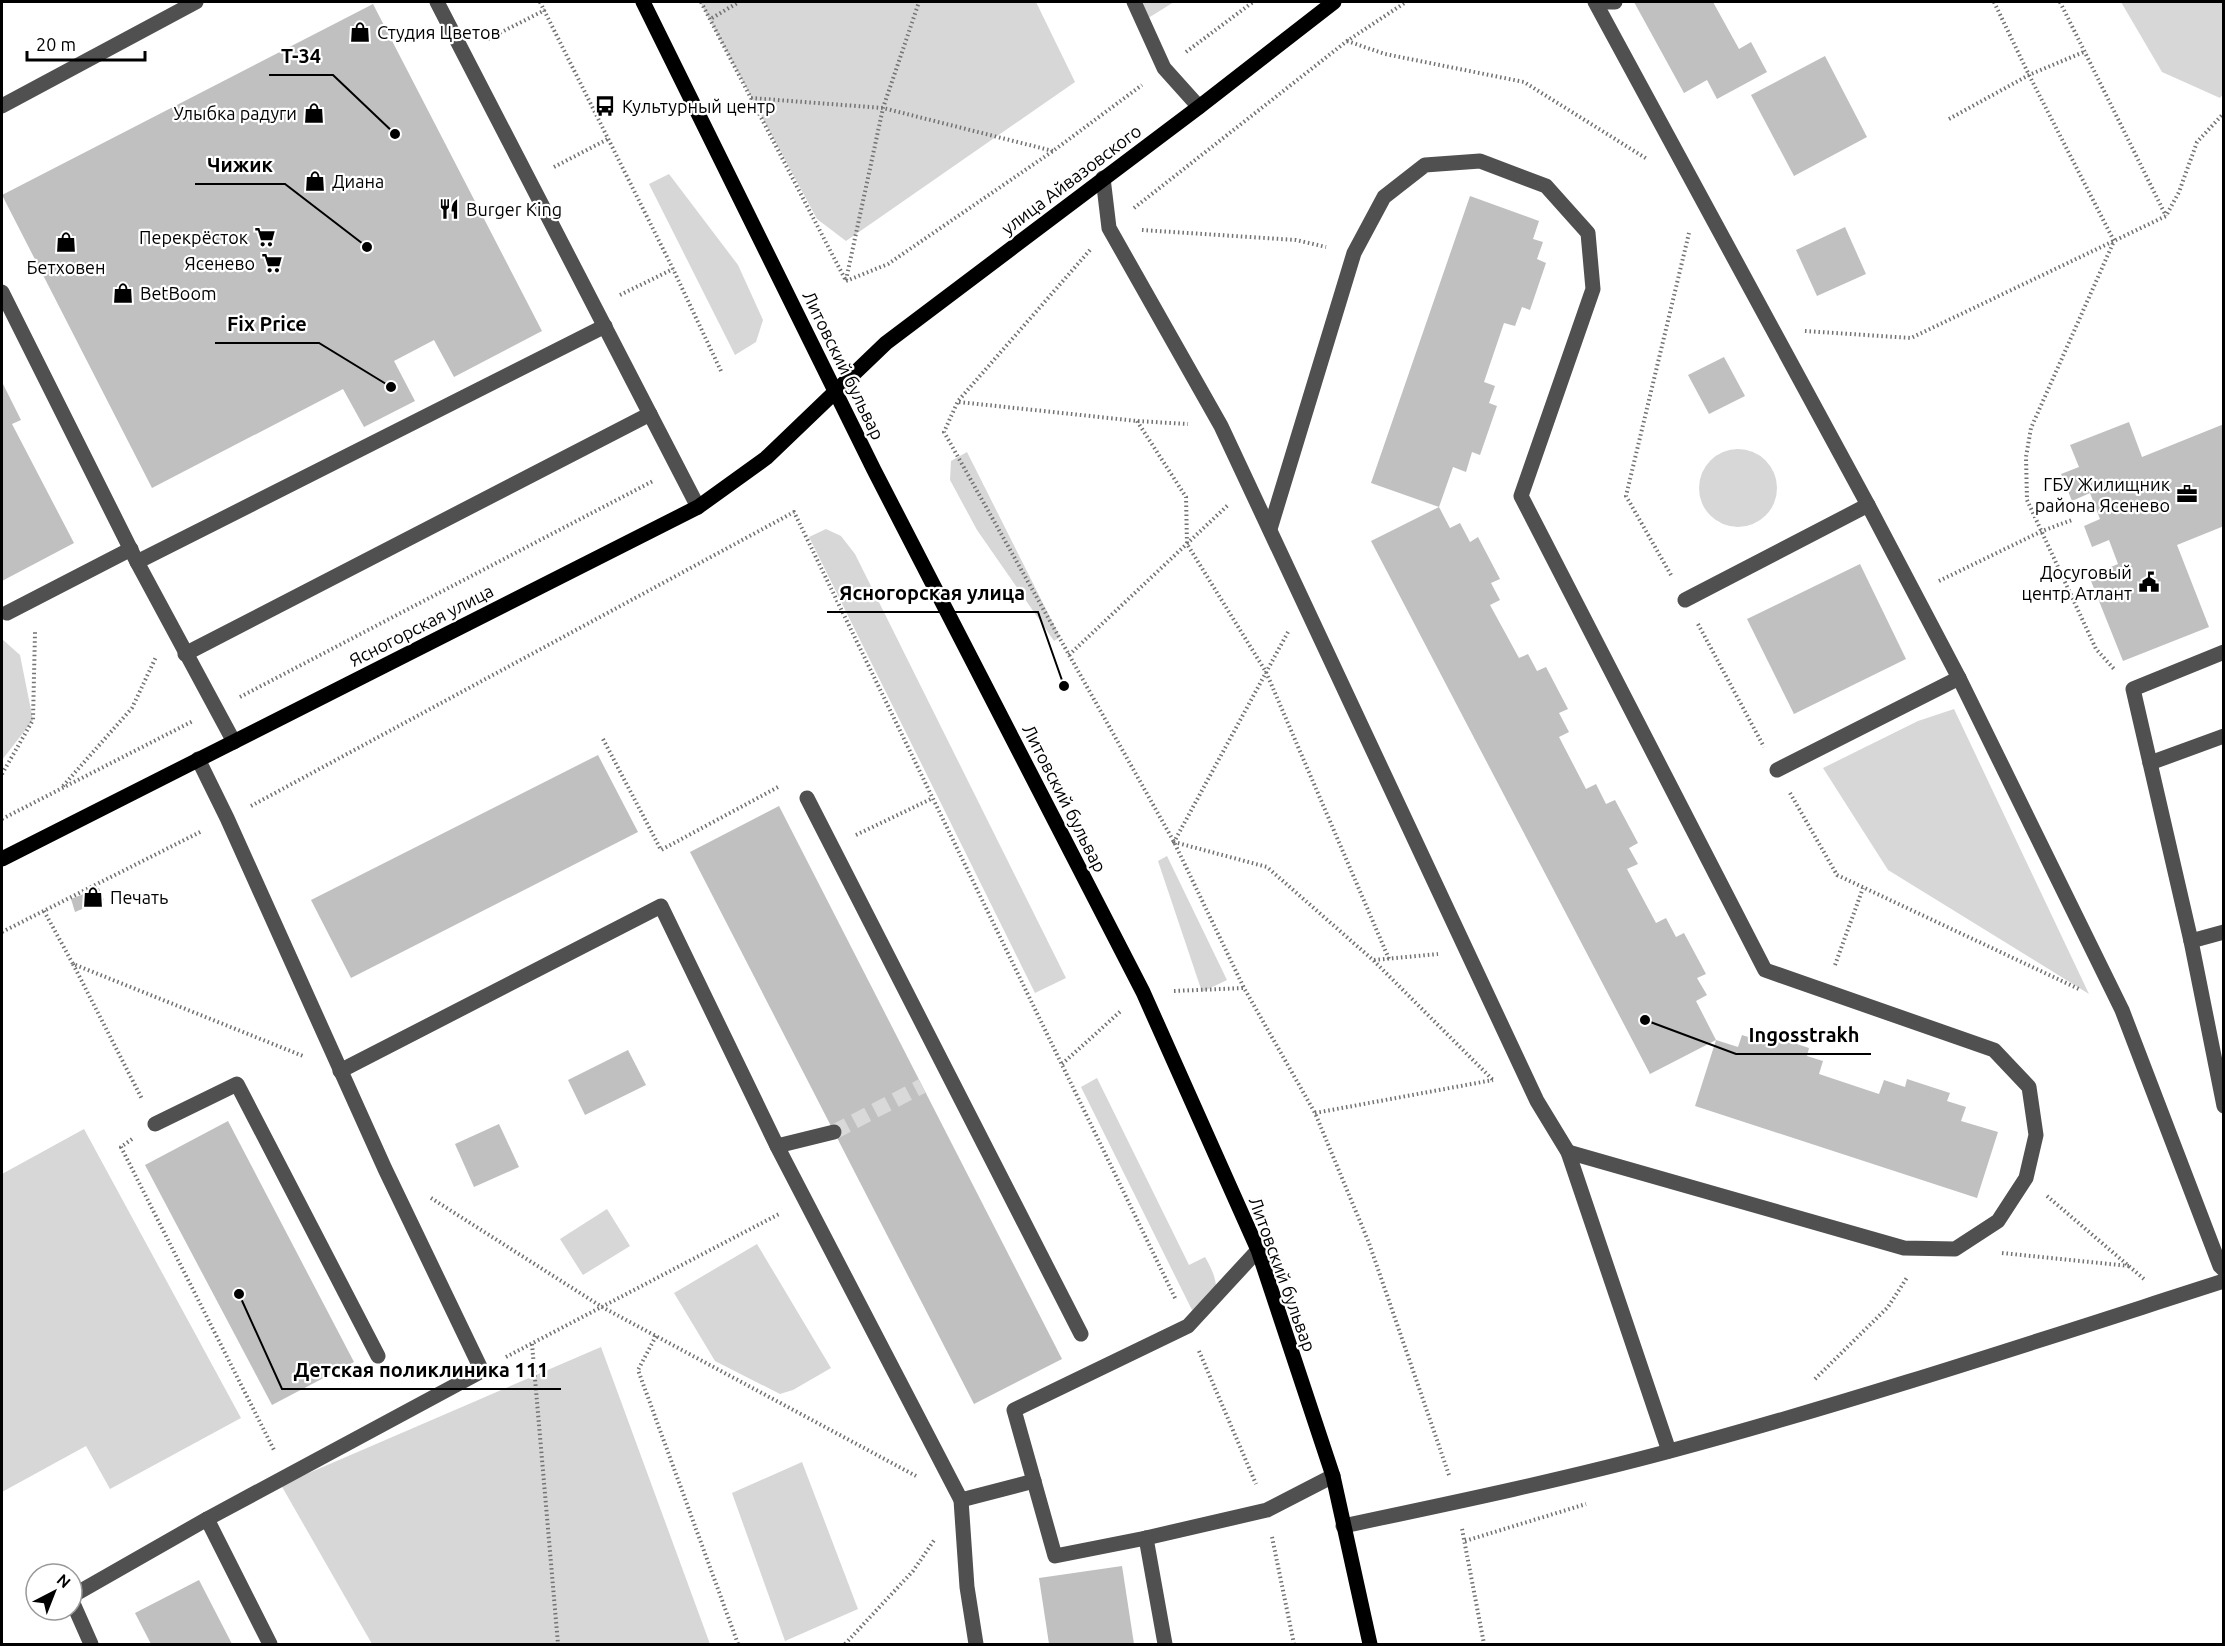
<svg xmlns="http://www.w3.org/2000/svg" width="2225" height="1646" font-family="Ubuntu,sans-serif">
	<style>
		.green { fill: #d7d7d7 }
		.building { fill: #c0c0c0 }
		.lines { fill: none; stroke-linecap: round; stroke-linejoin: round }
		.minor-tunnel { stroke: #d9d9d9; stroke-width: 15; stroke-dasharray: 15 8; stroke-linecap: butt }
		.path { stroke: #727272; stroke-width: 4; stroke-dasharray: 1.5 3; stroke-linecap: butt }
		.minor { stroke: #505050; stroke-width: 15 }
		.major { stroke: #000; stroke-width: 15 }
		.labels { text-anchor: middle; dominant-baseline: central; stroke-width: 4.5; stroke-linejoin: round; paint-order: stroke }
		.poi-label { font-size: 18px; fill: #000; stroke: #fff; text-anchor: start }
		.street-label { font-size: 18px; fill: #000; stroke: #fff }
		.leader { fill: none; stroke: #000; stroke-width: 2 }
		.callout-dot { fill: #000; stroke: #fff; stroke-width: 2 }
		.callout-label { font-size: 20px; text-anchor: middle; font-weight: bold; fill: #000; stroke: #fff; stroke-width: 4.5; stroke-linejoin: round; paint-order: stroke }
	</style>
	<rect width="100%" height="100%" fill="#fff"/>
	<!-- green -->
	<g class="green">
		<polygon points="700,2 1036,2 1075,82 846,241 817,219"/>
		<polygon points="1137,2 1174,2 1145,20"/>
		<polygon points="2121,2 2223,2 2223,94 2220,98 2162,72"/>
		<polygon points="669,174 738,265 763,320 756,342 735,355 649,184"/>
		<circle cx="1738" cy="488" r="39"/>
		<polygon points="967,452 1060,637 1054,641 977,530 950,480 951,461"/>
		<polygon points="826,529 841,536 855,554 1066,978 1035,993 809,537"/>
		<polygon points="2,639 20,655 33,720 2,760"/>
		<polygon points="1954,709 2089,994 1888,870 1823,768 1918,721"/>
		<polygon points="1167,856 1227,980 1202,992 1158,861"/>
		<path d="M1097,1078L1189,1265L1205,1257C1213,1271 1219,1284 1215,1300L1192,1310L1081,1087Z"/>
		<polygon points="84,1129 241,1418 110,1489 86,1446 2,1492 2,1174"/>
		<polygon points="607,1209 630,1246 583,1275 560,1239"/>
		<polygon points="757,1244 831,1368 793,1390 780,1394 715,1361 674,1293"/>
		<polygon points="601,1347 710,1644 372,1644 281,1485"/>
		<polygon points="802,1462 858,1609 785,1641 732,1493"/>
	</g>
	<!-- building -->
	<g class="building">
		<polygon points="1634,2 1713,2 1739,49 1751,42 1767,72 1717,99 1707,80 1684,93"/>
		<polygon points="373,4 542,331 454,377 434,340 394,361 415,401 364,427 343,389 152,488 2,195"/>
		<polygon points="1825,56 1867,137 1794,176 1751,95"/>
		<polygon points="1470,196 1539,221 1533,239 1543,242 1537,259 1546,263 1530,310 1522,307 1515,326 1504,323 1484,382 1495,386 1489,403 1497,406 1480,455 1472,452 1466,472 1453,467 1439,507 1371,483"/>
		<polygon points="1845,227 1866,274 1817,296 1796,250"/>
		<polygon points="1724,357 1745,396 1709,414 1688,375"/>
		<polygon points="2,382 21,420 12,424 74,543 2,581"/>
		<polygon points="2129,422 2142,457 2224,424 2224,526 2177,545 2209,627 2123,661 2089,576 2118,564 2109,540 2092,547 2084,526 2100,519 2090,493 2072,501 2061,474 2079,467 2070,445"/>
		<polygon points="1439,507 1450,528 1460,523 1470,542 1478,537 1500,579 1491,583 1500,600 1490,605 1519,658 1528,654 1537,671 1546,667 1568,709 1559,713 1569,732 1559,737 1586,789 1596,784 1606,804 1615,800 1638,843 1629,848 1638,864 1627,869 1656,923 1666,918 1676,937 1684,933 1706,974 1697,978 1707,995 1696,1001 1716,1040 1650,1074 1371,541"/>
		<polygon points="1860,564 1906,659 1794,714 1747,619"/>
		<polygon points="598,755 638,832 351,978 311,900"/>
		<polygon points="779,806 1062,1359 974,1404 690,852"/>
		<polygon points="99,888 104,900 75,912 71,899"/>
		<polygon points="1764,1033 1809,1048 1807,1056 1823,1061 1819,1074 1879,1094 1884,1080 1905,1087 1907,1079 1950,1093 1947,1101 1966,1107 1961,1121 1998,1132 1977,1198 1695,1106 1716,1040 1738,1047 1742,1035 1761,1041"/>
		<polygon points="628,1050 646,1085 585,1115 568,1080"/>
		<polygon points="228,1121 354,1362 272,1405 145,1165"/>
		<polygon points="499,1124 519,1167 474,1187 455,1144"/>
		<polygon points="1122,1566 1134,1644 1049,1644 1039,1578"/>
		<polygon points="199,1580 232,1644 151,1644 135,1613"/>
	</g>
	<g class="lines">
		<!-- minor-tunnel -->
		<polyline class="minor-tunnel" points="834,1132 922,1086"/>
		<!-- path -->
		<g class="path">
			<polyline points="540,2 673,269 721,371"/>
			<polyline points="701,2 846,281"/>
			<polyline points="1994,2 2029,75 2114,241 2031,428 2026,457 2027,500 2096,649 2114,669"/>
			<polyline points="2060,2 2166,216"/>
			<polyline points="712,18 739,2"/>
			<polyline points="488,39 545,10"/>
			<polyline points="1347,41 1385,54 1524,82 1647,159"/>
			<polyline points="1186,52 1253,2"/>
			<polyline points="751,98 883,108 1053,151"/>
			<polyline points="1949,119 2029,75 2086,51"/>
			<polyline points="554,167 608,139"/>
			<polyline points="1134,208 1347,41 1406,2"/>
			<polyline points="1142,230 1296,240 1326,247"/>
			<polyline points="1090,250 958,401 944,432 1174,842 1244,988 1315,1113 1369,1243 1449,1475"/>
			<polyline points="846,280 883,108 919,2"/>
			<polyline points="846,281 888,264 1053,151 1142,85"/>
			<polyline points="620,295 673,269"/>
			<polyline points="1805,331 1911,338 2166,216 2179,192 2197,142 2224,113"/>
			<polyline points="959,402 1137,421 1188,424"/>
			<polyline points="1137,421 1186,497 1187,544 1266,672 1389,959"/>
			<polyline points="1671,575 1626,496 1689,233"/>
			<polyline points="1939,581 2042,531 2072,520"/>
			<polyline points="1698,624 1764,747"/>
			<polyline points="1288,632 1174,842 1267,867 1373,960 1493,1080"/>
			<polyline points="1069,655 1228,505"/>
			<polyline points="240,697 653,481"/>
			<polyline points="603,739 661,850 780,786"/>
			<polyline points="2,774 33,720 35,632"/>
			<polyline points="63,786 132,708 156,657"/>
			<polyline points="1790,793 1837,875 2081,990"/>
			<polyline points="251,806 794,512 1176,1300"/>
			<polyline points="2,819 193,721"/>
			<polyline points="856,835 933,798"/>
			<polyline points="44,911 73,964 303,1056"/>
			<polyline points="2,932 202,831"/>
			<polyline points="1374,960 1438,954"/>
			<polyline points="73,964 142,1099"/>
			<polyline points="1835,965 1863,888"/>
			<polyline points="1174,991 1244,988"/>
			<polyline points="1062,1064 1122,1010"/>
			<polyline points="1315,1113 1493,1080"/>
			<polyline points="132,1139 121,1147 275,1452"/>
			<polyline points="2047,1196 2144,1279"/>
			<polyline points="431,1198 602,1307 916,1476"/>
			<polyline points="2002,1253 2129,1266"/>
			<polyline points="656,1336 638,1370 738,1644"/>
			<polyline points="532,1344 558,1644"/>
			<polyline points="1199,1351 1256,1484"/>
			<polyline points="506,1357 781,1213"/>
			<polyline points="1815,1379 1888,1307 1908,1276"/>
			<polyline points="1462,1529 1484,1644"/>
			<polyline points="1272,1537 1294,1644"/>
			<polyline points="1465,1541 1586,1504"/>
			<polyline points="845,1644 913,1571 935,1539"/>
		</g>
		<!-- minor -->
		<g class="minor">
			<polyline points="437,2 698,507"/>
			<polyline points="1134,2 1164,68 1199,107"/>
			<polyline points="1595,2 1868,505 1959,678 2122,1010 2220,1266 2224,1270"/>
			<polyline points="1607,2 1615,2"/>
			<polyline points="2,106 196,2"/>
			<polyline points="1103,178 1109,228 1221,426 1537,1101 1568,1152 1669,1451"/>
			<polyline points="2,292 137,562 234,742"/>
			<polyline points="1270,529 1354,253 1384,197 1425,165 1480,161 1546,186 1588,233 1593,289 1521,496 1765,970 1994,1050 2029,1087 2036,1135 2026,1178 1998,1221 1955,1249 1904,1248 1568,1152"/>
			<polyline points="137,562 605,326"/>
			<polyline points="1685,600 1868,505"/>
			<polyline points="7,613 131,549"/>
			<polyline points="2224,652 2133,689 2191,941 2224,1106"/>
			<polyline points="185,654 650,414"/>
			<polyline points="198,759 227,818 385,1169 482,1371 207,1519 270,1644"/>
			<polyline points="2150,763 2224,736"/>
			<polyline points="1777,770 1959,678"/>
			<polyline points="807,798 1081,1334"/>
			<polyline points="2191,941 2224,932"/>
			<polyline points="340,1071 661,906 777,1146 961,1500 967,1587 976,1644"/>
			<polyline points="155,1124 237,1084 378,1356"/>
			<polyline points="777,1146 834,1132"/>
			<polyline points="1258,1250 1188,1326 1014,1410 1055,1556 1146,1538 1267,1510 1333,1476"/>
			<polyline points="961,1500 1034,1481"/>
			<path d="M1343,1526C1452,1503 1562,1480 1670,1451C1856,1401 2040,1340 2224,1281"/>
			<polyline points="1146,1538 1165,1644"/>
			<polyline points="72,1596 207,1519"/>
			<polyline points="72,1601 91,1644"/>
		</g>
		<!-- major -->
		<g class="major">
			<polyline points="643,2 874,470 1143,992 1258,1250 1333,1476 1370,1644"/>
			<polyline points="2,859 698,507 766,458 886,343 1199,107 1334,2"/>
		</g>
	</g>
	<!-- icons -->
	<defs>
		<g id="shop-bare" transform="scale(1.62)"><path d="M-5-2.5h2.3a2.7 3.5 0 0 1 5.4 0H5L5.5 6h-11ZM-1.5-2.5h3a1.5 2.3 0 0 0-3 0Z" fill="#000" stroke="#fff" stroke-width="2.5" paint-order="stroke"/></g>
		<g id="bus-bare" transform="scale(1.62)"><path d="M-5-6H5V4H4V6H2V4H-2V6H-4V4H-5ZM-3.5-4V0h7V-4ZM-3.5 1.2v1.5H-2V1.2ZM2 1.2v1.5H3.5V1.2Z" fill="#000" stroke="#fff" stroke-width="2.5" paint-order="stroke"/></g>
		<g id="restaurant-bare" transform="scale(1.62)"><path d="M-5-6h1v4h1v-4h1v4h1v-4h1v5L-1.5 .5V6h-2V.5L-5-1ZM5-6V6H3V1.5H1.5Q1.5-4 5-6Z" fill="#000" stroke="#fff" stroke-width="2.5" paint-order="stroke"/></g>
		<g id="supermarket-bare" transform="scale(1.62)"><path d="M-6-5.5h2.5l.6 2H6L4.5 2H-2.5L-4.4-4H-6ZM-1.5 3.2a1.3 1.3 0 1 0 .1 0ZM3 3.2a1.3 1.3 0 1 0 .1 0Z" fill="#000" stroke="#fff" stroke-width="2.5" paint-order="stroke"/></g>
		<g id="office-bare" transform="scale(1.62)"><path d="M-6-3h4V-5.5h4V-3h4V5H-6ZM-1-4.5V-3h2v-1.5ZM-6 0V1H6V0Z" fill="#000" stroke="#fff" stroke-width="2.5" paint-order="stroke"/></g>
		<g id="civic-bare" transform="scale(1.62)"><path d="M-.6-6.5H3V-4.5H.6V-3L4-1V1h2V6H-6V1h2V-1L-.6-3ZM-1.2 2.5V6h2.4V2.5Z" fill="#000" stroke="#fff" stroke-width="2.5" paint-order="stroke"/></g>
	</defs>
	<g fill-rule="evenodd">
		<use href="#shop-bare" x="360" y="32"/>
		<use href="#bus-bare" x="605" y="106"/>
		<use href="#shop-bare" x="314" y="113"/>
		<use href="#shop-bare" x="315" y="181"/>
		<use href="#restaurant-bare" x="449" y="209"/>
		<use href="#supermarket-bare" x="265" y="237"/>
		<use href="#shop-bare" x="66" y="242"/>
		<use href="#supermarket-bare" x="272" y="263"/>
		<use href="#shop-bare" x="123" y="293"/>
		<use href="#office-bare" x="2187" y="494"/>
		<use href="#civic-bare" x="2149" y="582"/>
		<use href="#shop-bare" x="93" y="897"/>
	</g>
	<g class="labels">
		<!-- poi labels -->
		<g class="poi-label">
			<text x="377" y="32">Студия Цветов</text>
			<text x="622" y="106">Культурный центр</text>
			<text x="297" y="113" text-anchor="end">Улыбка радуги</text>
			<text x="332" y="181">Диана</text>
			<text x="466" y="209">Burger King</text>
			<text x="248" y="237" text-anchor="end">Перекрёсток</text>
			<text x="255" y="263" text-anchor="end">Ясенево</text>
			<text x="66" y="267" text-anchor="middle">Бетховен</text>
			<text x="140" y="293">BetBoom</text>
			<text x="2170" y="484" text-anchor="end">ГБУ Жилищник<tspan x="2170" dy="21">района Ясенево</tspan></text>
			<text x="2132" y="572" text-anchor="end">Досуговый<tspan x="2132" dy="21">центр Атлант</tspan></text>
			<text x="110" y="897">Печать</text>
		</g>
		<!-- street labels -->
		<g class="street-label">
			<text transform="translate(1071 179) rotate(-37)">улица Айвазовского</text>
			<text transform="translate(844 365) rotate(64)">Литовский бульвар</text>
			<text transform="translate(421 625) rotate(-27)">Ясногорская улица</text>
			<text transform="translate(1065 798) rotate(63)">Литовский бульвар</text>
			<text transform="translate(1283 1274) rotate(70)">Литовский бульвар</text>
		</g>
	</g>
	<!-- callouts -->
	<path class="leader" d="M395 134L333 75H269M367 247L285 184H195M391 387L319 343H215M1064 686L1038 612H827M1645 1020L1736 1054H1871M239 1294L282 1389H561"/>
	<g class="callout-dot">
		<circle cx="395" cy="134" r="6"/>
		<circle cx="367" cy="247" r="6"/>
		<circle cx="391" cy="387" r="6"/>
		<circle cx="1064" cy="686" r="6"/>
		<circle cx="1645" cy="1020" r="6"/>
		<circle cx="239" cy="1294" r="6"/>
	</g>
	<g class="callout-label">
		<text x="301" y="63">T-34</text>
		<text x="240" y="172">Чижик</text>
		<text x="267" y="331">Fix Price</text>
		<text x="932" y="600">Ясногорская улица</text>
		<text x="1804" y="1042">Ingosstrakh</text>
		<text x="421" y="1377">Детская поликлиника 111</text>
	</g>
	<!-- border -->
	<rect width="2225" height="1646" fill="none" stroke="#000000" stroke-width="6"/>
	<!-- north arrow -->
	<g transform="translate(54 1592) rotate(42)"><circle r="28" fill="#ffffff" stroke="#999999" stroke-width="1.5"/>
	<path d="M0-4.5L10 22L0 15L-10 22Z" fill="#000000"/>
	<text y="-9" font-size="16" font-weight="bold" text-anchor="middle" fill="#000000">N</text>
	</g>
	<!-- scale -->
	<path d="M27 51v9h118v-9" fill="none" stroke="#000000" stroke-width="3"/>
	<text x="36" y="51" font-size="18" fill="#000000" stroke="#ffffff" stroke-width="4.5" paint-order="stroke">20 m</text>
</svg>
